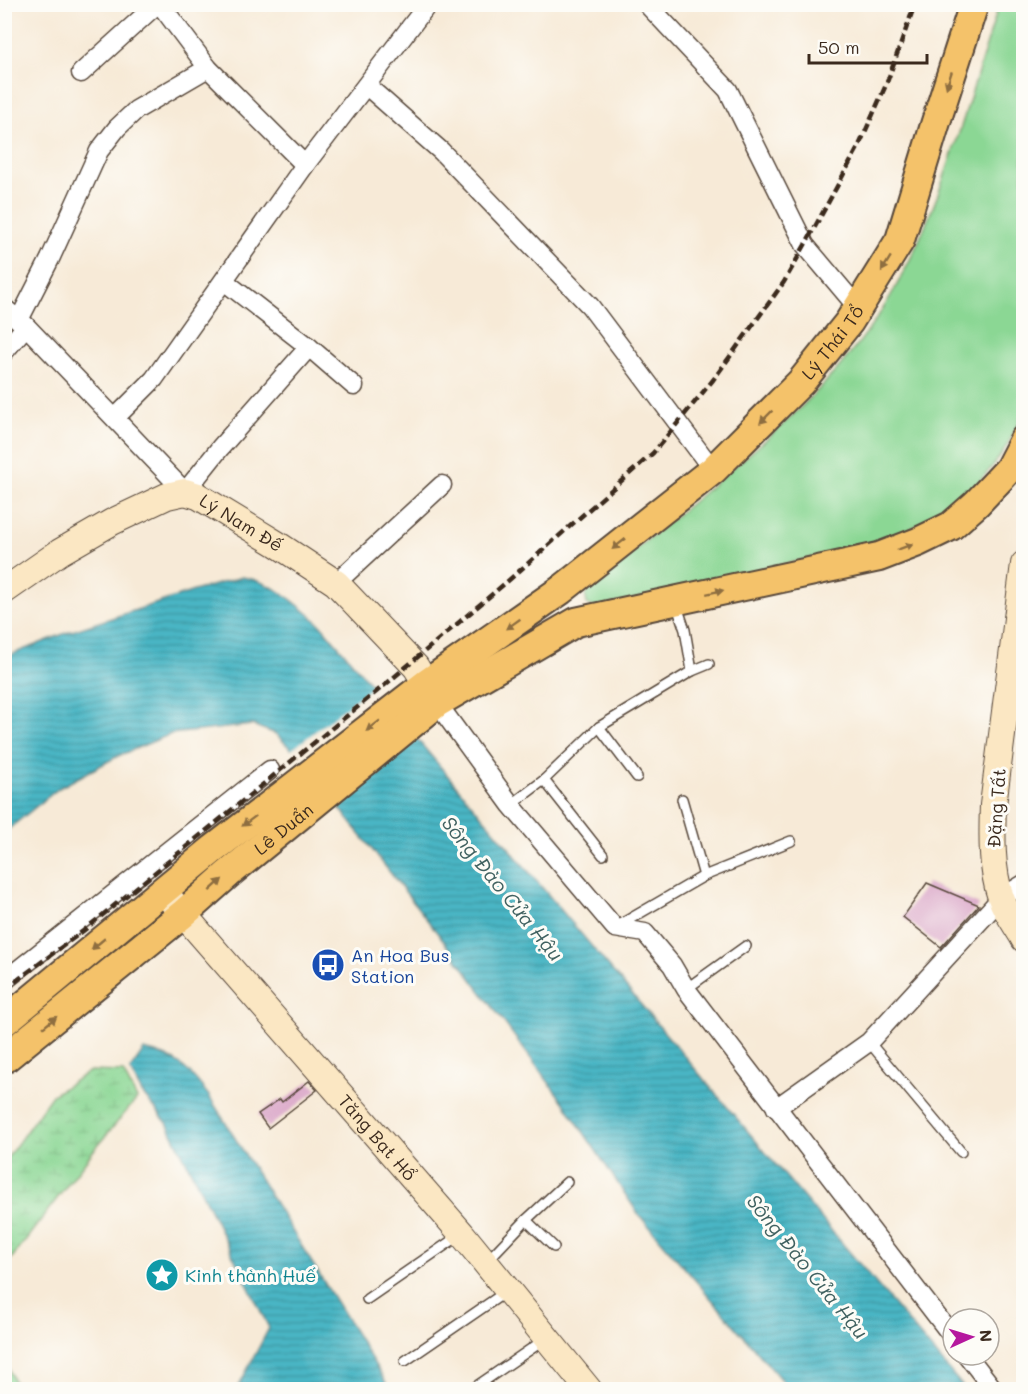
<svg xmlns="http://www.w3.org/2000/svg" width="1028" height="1394" font-family="Mali,sans-serif">
	<style>
		.grass { fill: #8bd794; stroke: #638059; stroke-width: 1.5 }
		.wetland { fill: url(#wetland-marsh); stroke: #638059; stroke-width: 1.5 }
		.water { fill: url(#water-rules); stroke: #427072; stroke-width: 1.5 }
		.pier { fill: #f7ead7 }
		.building { fill: #dcaaca }
		.lines { fill: none; stroke-linecap: round; stroke-linejoin: round }
		.lane-casing { stroke: #57473a; stroke-width: 12 }
		.street-casing { stroke: #57473a; stroke-width: 21 }
		.secondary-casing { stroke: #57473a; stroke-width: 28 }
		.primary-casing { stroke: #57473a; stroke-width: 32 }
		.lane { stroke: #fff; stroke-width: 9 }
		.street { stroke: #fff; stroke-width: 18 }
		.secondary { stroke: #fbe7c3; stroke-width: 26 }
		.primary { stroke: #f4c26a; stroke-width: 28 }
		.rail { stroke: #3b2a1e; stroke-width: 4.5; stroke-dasharray: 9 4.5; stroke-linecap: butt }
		.oneway { fill: #8e6e40 }
		.labels { text-anchor: middle; dominant-baseline: central; stroke-width: 6; stroke-linejoin: round; paint-order: stroke }
		.street-label { font-size: 18px; fill: #3b2a1e; stroke: #fdfcf7 }
		.transit-label { font-size: 18px; fill: #164399; stroke: #fdfcf7; text-anchor: start }
		.culture-label { font-size: 18px; fill: #0d838f; stroke: #fdfcf7; text-anchor: start }
		.water-label { font-size: 20px; font-style: italic; fill: #416261; stroke: #fdfcf7 }
	</style>
	<defs>
		<pattern id="wetland-marsh" width="20" height="14" patternUnits="userSpaceOnUse" patternTransform="scale(1.5)"><rect width="20" height="14" fill="#8bd794"/><path d="M1 5h8M5 5V1M11 12h8M15 12V8" fill="none" stroke="#79b97f"/></pattern>
		<pattern id="water-rules" width="6" height="5" patternUnits="userSpaceOnUse" patternTransform="scale(1.5)"><rect width="6" height="5" fill="#49b6c5"/><path d="M0 2.5h6" fill="none" stroke="#3e949f"/></pattern>
	</defs>
	<rect width="100%" height="100%" fill="#fdfcf7"/>
	<filter id="ink" filterUnits="userSpaceOnUse"><feTurbulence type="fractalNoise" baseFrequency=".0167" numOctaves="2"/><feDisplacementMap in="SourceGraphic" scale="12" xChannelSelector="R" yChannelSelector="G"/><feConvolveMatrix kernelMatrix="1 2 1 2 8 2 1 2 1" color-interpolation-filters="sRGB"/></filter>
	<filter id="wash" filterUnits="userSpaceOnUse"><feTurbulence type="fractalNoise" baseFrequency=".008" numOctaves="4" result="noise"/><feDisplacementMap in="SourceGraphic" scale="24" xChannelSelector="R" yChannelSelector="G"/><feGaussianBlur stdDeviation="1.35" result="paint"/><feColorMatrix in="noise" values="0 0 0 0 0 0 0 0 0 0 0 0 0 0 0 0 0 1.4 0 .05"/><feComposite in="paint" operator="in"/></filter>
	<g filter="url(#wash)">
		<rect width="100%" height="100%" fill="#f7ead7"/>
		<!-- grass -->
		<path class="grass" d="M999,5H1023V411C998,481 943,519 876,543L595,608L587,604L585,594C629,554 675,517 720,479C775,433 828,387 870,328C936,235 964,112 999,5Z"/>
		<!-- wetland -->
		<g class="wetland">
			<polygon points="90,1071 123,1072 137,1099 97,1146 5,1267 5,1161 52,1095"/>
			<polygon points="4,1358 14,1381 5,1389 4,1389"/>
		</g>
		<!-- water -->
		<g class="water">
			<path d="M242,577C273,581 297,604 320,624L965,1389H789L639,1215L564,1103L439,935L302,760L276,734L252,725L171,734L118,756L59,788L5,832V657L66,633L197,590Z"/>
			<path d="M144,1050C177,1057 189,1069 209,1096L390,1389H237L269,1328L167,1123L142,1093L130,1070Z"/>
		</g>
		<!-- pier -->
		<polygon class="pier" points="374,685 384,696 301,763 289,752"/>
		<g id="blocks">
			<!-- building -->
			<g class="building">
				<polygon points="927,883 979,905 941,947 903,917"/>
				<polygon points="309,1081 317,1090 268,1128 258,1114 280,1099 282,1102"/>
			</g>
		</g>
	</g>
	<g filter="url(#ink)">
		<use href="#blocks" fill-opacity="0" stroke="#57473a" stroke-width="1.5"/>
		<g class="lines">
			<!-- lane casing -->
			<g class="lane-casing">
				<g id="lane">
					<polyline points="676,603 685,630 692,671"/>
					<polyline points="599,727 637,777"/>
					<polyline points="544,780 603,855"/>
					<polyline points="682,799 704,876"/>
					<polyline points="511,805 544,780 599,727 692,671 709,664"/>
					<polyline points="616,927 704,876 791,841"/>
					<polyline points="686,989 746,946"/>
					<polyline points="869,1042 961,1152"/>
					<polyline points="526,1220 554,1247"/>
					<polyline points="486,1262 526,1220 567,1182"/>
					<polyline points="367,1299 460,1235"/>
					<polyline points="405,1361 507,1291"/>
					<polyline points="471,1390 544,1340"/>
				</g>
			</g>
			<!-- street casing -->
			<g class="street-casing">
				<g id="street">
					<polyline points="160,4 208,68 305,165"/>
					<polyline points="647,4 728,90 805,245 858,308"/>
					<polyline points="81,73 157,4"/>
					<polyline points="367,86 441,151 590,306 713,470"/>
					<polyline points="224,281 309,347 354,386"/>
					<polyline points="4,308 26,326 185,492 220,448 309,347"/>
					<polyline points="19,320 50,259 99,151 117,128 136,110 208,68"/>
					<polyline points="4,352 26,326"/>
					<polyline points="115,418 154,379 305,165 428,4"/>
					<polyline points="336,583 442,485"/>
					<polyline points="437,703 511,805 615,928 645,933 672,965 686,989 953,1337"/>
					<polyline points="4,981 270,770"/>
					<polyline points="776,1108 869,1042 1001,898 1024,884"/>
					<polyline points="967,1355 994,1390"/>
				</g>
			</g>
			<!-- secondary casing -->
			<g class="secondary-casing">
				<g id="secondary">
					<path d="M1024,564L993,805C992,835 991,869 1001,898C1006,912 1016,925 1024,939"/>
					<path id="s1" d="M4,591L60,552L112,522L167,496L185,492L198,496L277,544L336,583L416,667L436,701"/>
					<path id="s2" d="M170,899L462,1234L589,1390"/>
				</g>
			</g>
			<!-- primary casing -->
			<g class="primary-casing">
				<g id="primary">
					<path id="s3" d="M4,1022L211,851L426,684L561,590L713,470L801,382L849,322L900,240L935,125L974,4"/>
					<path id="s4" d="M4,1059L183,914L228,874L437,703L576,622L879,557L918,542L951,526L976,504L1009,469L1024,440"/>
				</g>
			</g>
			<!-- lane -->
			<use href="#lane" class="lane"/>
			<!-- street -->
			<use href="#street" class="street"/>
			<!-- secondary -->
			<use href="#secondary" class="secondary"/>
			<!-- primary -->
			<use href="#primary" class="primary"/>
			<!-- rail -->
			<polyline class="rail" points="4,990 83,931 386,684 509,580 653,453 713,380 784,282 805,245 858,148 886,85 915,4"/>
		</g>
		<!-- one-way arrows -->
		<defs><path id="oneway-solid" d="M-6-.8H1V-3.2L6.5 0L1 3.2V.8H-6Z" transform="scale(1.5)"/></defs>
		<g class="oneway">
			<use href="#oneway-solid" transform="translate(949 80) rotate(108)"/>
			<use href="#oneway-solid" transform="translate(886 264) rotate(122)"/>
			<use href="#oneway-solid" transform="translate(766 417) rotate(135)"/>
			<use href="#oneway-solid" transform="translate(619 544) rotate(142)"/>
			<use href="#oneway-solid" transform="translate(905 547) rotate(-20)"/>
			<use href="#oneway-solid" transform="translate(715 592) rotate(-12)"/>
			<use href="#oneway-solid" transform="translate(513 624) rotate(145)"/>
			<use href="#oneway-solid" transform="translate(373 726) rotate(142)"/>
			<use href="#oneway-solid" transform="translate(249 821) rotate(143)"/>
			<use href="#oneway-solid" transform="translate(216 885) rotate(-42)"/>
			<use href="#oneway-solid" transform="translate(98 944) rotate(140)"/>
			<use href="#oneway-solid" transform="translate(50 1022) rotate(-39)"/>
		</g>
	</g>
	<!-- icons -->
	<defs>
		<g id="bus-disc" transform="scale(1.725)"><circle r="9.5" fill="#1a4fb4" stroke="#fdfcf7"/><path d="M-5-6H5V4H4V6H2V4H-2V6H-4V4H-5ZM-3.5-4V0h7V-4ZM-3.5 1.2v1.5H-2V1.2ZM2 1.2v1.5H3.5V1.2Z" fill="#fff"/></g>
		<g id="sight-disc" transform="scale(1.725)"><circle r="9.5" fill="#0f9aa8" stroke="#fdfcf7"/><path d="M0-6L1.8-2.2L6-1.7L2.9 1.2L3.7 5.4L0 3.3L-3.7 5.4L-2.9 1.2L-6-1.7L-1.8-2.2Z" fill="#fff"/></g>
	</defs>
	<g fill-rule="evenodd">
		<use href="#bus-disc" x="328" y="965"/>
		<use href="#sight-disc" x="162" y="1275"/>
	</g>
	<g class="labels">
		<!-- street labels -->
		<g class="street-label">
			<text stroke="none"><textPath href="#s3" startOffset="1074">Lý Thái Tổ</textPath></text>
			<text stroke="none"><textPath href="#s1" startOffset="272">Lý Nam Đế</textPath></text>
			<text transform="translate(996 808) rotate(-86)">Đặng Tất</text>
			<text stroke="none"><textPath href="#s4" startOffset="362">Lê Duẩn</textPath></text>
			<text stroke="none"><textPath href="#s2" startOffset="316">Tăng Bạt Hổ</textPath></text>
		</g>
		<!-- transit labels -->
		<g class="transit-label">
			<text x="351" y="955">An Hoa Bus<tspan x="351" dy="21">Station</tspan></text>
		</g>
		<!-- culture labels -->
		<g class="culture-label">
			<text x="185" y="1275">Kinh thành Huế</text>
		</g>
		<!-- water labels -->
		<g class="water-label">
			<text transform="translate(503 888) rotate(51)">Sông Đào Cửa Hậu</text>
			<text transform="translate(808 1266) rotate(51)">Sông Đào Cửa Hậu</text>
		</g>
	</g>
	<!-- margin -->
	<rect width="1028" height="1394" fill="none" stroke="#fdfcf7" stroke-width="24"/>
	<!-- north arrow -->
	<g transform="translate(971 1337) rotate(86)"><circle r="28" fill="#fdfcf7" stroke="#afa8a0" stroke-width="1.5"/>
	<path d="M0-4.5L10 22L0 15L-10 22Z" fill="#b5179e"/>
	<text y="-9" font-size="16" font-weight="bold" text-anchor="middle" fill="#3b2a1e">N</text>
	</g>
	<!-- scale -->
	<path d="M809 54v9h118v-9" fill="none" stroke="#3b2a1e" stroke-width="3"/>
	<text x="818" y="54" font-size="18" fill="#3b2a1e" stroke="#fdfcf7" stroke-width="4.5" paint-order="stroke">50 m</text>
</svg>
